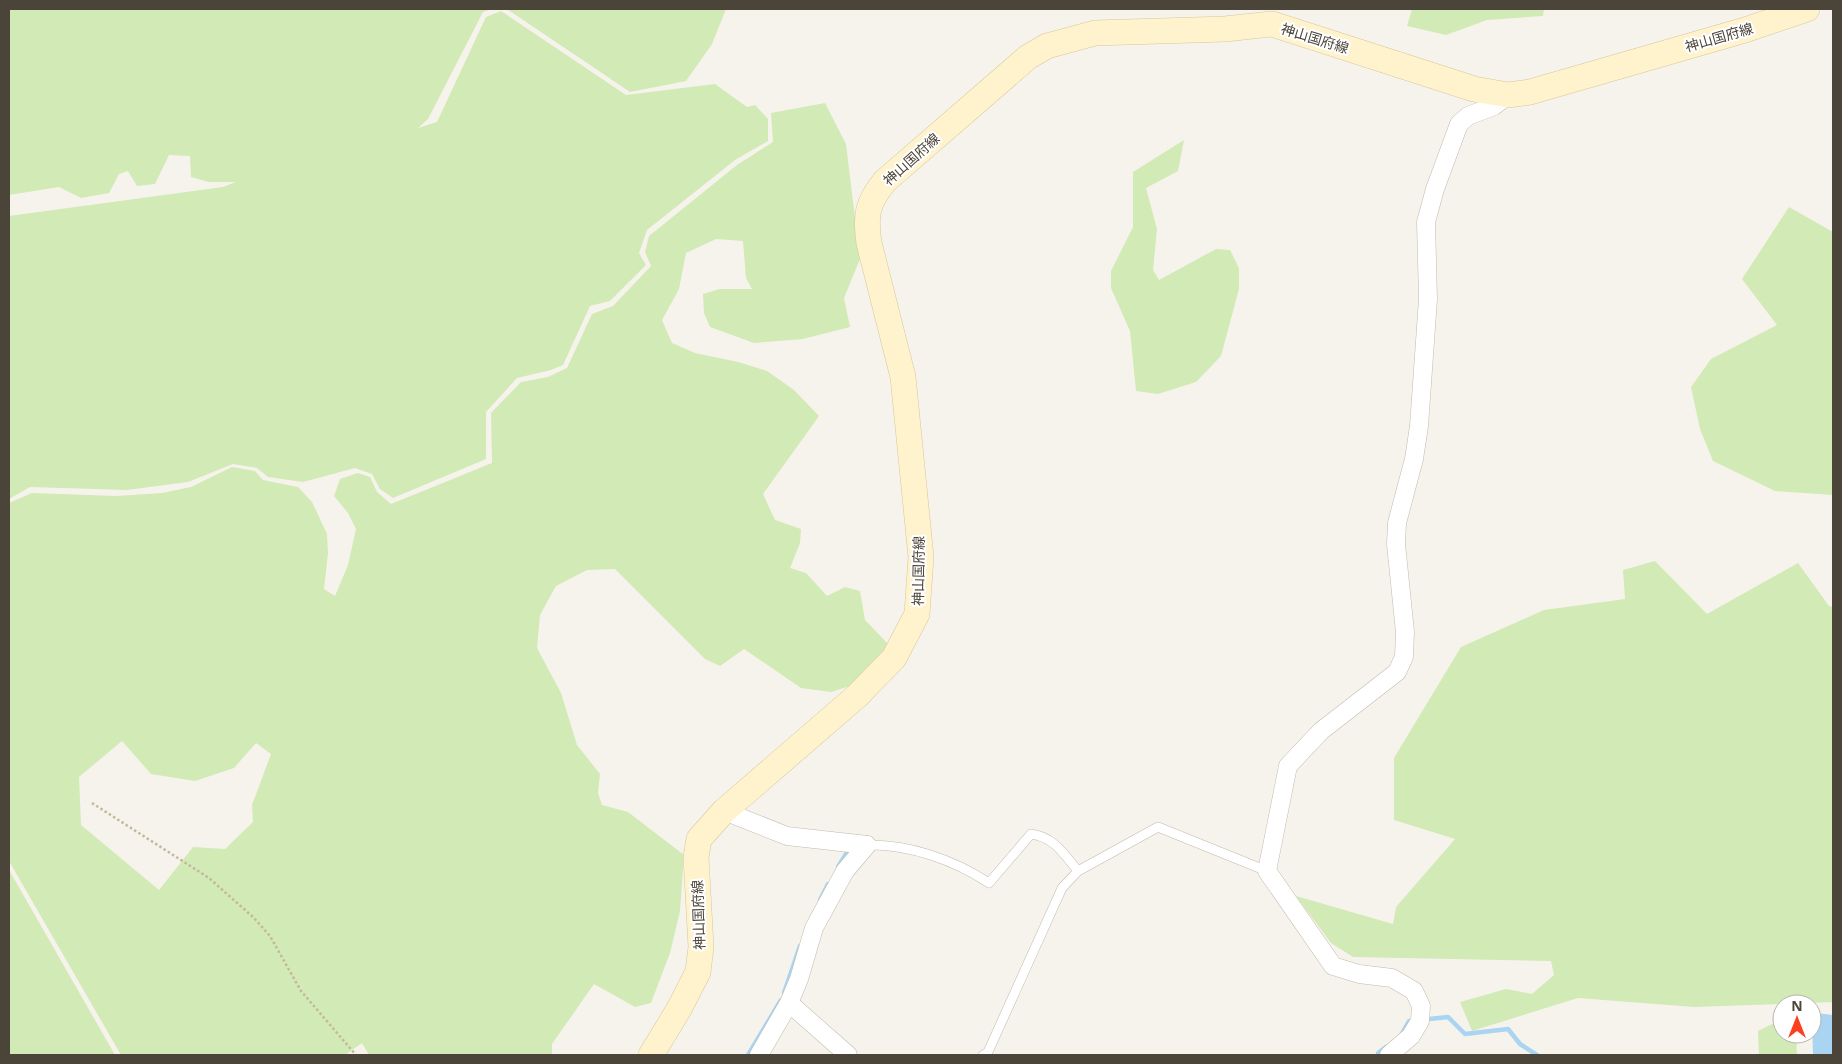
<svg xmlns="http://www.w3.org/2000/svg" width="1842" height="1064" font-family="'Open Sans','Noto Sans JP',sans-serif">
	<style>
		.green { fill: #d2eab5; fill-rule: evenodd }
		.water { fill: #a9d4f2 }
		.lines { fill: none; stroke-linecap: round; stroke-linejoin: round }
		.stream { stroke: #a9d4f2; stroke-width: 4.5 }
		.service-casing { stroke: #c2bbae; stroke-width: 10 }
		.minor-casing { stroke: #c2bbae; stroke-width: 19 }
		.secondary-casing { stroke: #d6c79b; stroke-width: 26 }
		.path { stroke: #c4b79f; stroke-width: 2.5; stroke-dasharray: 2.5 2.5; stroke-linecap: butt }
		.service { stroke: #fff; stroke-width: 9 }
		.minor { stroke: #fff; stroke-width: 18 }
		.secondary { stroke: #fff3cd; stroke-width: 25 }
		.labels { text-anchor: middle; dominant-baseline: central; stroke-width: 4; stroke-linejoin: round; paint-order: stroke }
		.street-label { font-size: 14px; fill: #4b4439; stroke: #fff }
	</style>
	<rect width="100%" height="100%" fill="#f6f3ec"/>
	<!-- green -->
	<g class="green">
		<polygon points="9,9 492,9 483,12 428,119 418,128 437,122 486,17 501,11 626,95 715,84 747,107 755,105 768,119 768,141 735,160 647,230 639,253 646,265 610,301 590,306 563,365 551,370 517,378 486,412 486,459 393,498 380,489 372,474 355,468 303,482 268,477 257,468 233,464 188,482 127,490 30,487 9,499 9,216 223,187 236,182 209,182 191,177 190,156 169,155 155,184 137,186 128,171 119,174 109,193 81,198 59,187 9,195"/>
		<polygon points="507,9 726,9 712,44 686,81 630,92"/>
		<polygon points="1412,9 1544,9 1543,16 1487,20 1446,35 1407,26"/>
		<path d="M825,103L846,144L860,259L844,298L850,327L803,339L754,343L710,327L704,313L703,294L720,289H752L746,278L743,241L716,239L686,253L679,289L662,320L672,343L695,353L738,362L767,371L794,390L819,416L763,494L775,520L801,529L800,543L790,568L806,573L827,596L845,587L860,591L865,620L890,646L853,685L831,692L801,688L744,649L720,666L705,659L615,569L587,570L556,586L540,615L537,648L561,693L577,745L600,774L598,793L602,805L628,812L684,855L680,911L670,953L651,1003L635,1007L594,984L552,1044V1055H369L362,1043L345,1055H121L9,861V503L32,493L116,496L162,493L191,487L232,467L255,471L263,480L298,487L312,502L327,534L328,553L324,589L335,596L348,565L356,529L348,513L334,496L340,479L358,473L370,477L377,492L391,504L492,463L491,413L521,382L548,377L567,368L592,314L613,306L651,266L645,252L649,236L737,165L773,142L771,113ZM122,741L151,774L195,781L234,768L256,743L271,754L252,805L253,822L225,849L193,847L159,890L81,825L79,777Z"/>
		<polygon points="1184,140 1178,171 1146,188 1157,229 1153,270 1159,280 1216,249 1230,250 1239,268 1239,289 1221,356 1196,382 1158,394 1136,391 1130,331 1111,288 1111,271 1133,227 1133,172"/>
		<polygon points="1789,207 1833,232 1833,495 1775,491 1713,461 1700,429 1691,387 1711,359 1777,325 1742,279"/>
		<polygon points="1655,561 1707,614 1798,563 1829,606 1833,607 1833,1002 1694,1007 1578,998 1472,1031 1460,1002 1506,989 1532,994 1554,975 1551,961 1353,957 1331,943 1296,896 1393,924 1396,907 1455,839 1394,820 1394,758 1461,647 1544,610 1625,599 1623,570"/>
		<polygon points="9,870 115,1055 9,1055"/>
		<polygon points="1782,1019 1782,1034 1796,1034 1797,1055 1759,1055 1758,1031"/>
	</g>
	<!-- water -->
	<polygon class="water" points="1816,1013 1833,1015 1833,1055 1813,1055 1812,1020"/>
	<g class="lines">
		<!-- stream -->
		<g class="stream">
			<polyline points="838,867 849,849"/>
			<polyline points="820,900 828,884"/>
			<polyline points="784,993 800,946"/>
			<polyline points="1429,1019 1448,1017 1465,1034 1508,1029 1520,1044 1537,1055"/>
			<polyline points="1400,1037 1409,1021"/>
			<polyline points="1378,1053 1386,1047"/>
			<polyline points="748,1055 781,1000"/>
		</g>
		<!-- service casing -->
		<g class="service-casing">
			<g id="service">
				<path d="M867,845C909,844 954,860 989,883L1031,834C1054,837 1064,854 1078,871"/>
				<polyline points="983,1055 988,1052 1062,888 1078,871 1158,827 1267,871"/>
			</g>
		</g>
		<!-- minor casing -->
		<g class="minor-casing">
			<g id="minor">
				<polyline points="724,811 787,836 867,845"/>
				<polyline points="789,1003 848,1055"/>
				<polyline points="759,1055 789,1003 799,979 814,928 845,871 867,845"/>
				<polyline points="1389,1055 1411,1036 1420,1021 1421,1006 1414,991 1392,978 1359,974 1333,966 1267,871 1288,766 1321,731 1397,672 1404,657 1405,632 1396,544 1397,523 1414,459 1419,426 1428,299 1426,222 1435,189 1459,124 1468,116 1494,106 1508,95"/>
			</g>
		</g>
		<!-- secondary casing -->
		<g class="secondary-casing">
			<path id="secondary" d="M651,1055L679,1009L698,972L701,947L696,857L699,839L724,811L857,696L894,658L917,614L921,557L903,377L869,243C865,215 867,203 885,181L1028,57L1047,46L1095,33L1225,29L1272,24L1474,89L1508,95L1530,92L1745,30L1807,9"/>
		</g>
		<!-- path -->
		<polyline class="path" points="92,803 209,878 253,917 270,936 301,991 356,1055"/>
		<!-- service -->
		<use href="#service" class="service"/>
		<!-- minor -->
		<use href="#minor" class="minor"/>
		<!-- secondary -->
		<use href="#secondary" class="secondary"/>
	</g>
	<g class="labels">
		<!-- street labels -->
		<g class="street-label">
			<text transform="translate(1719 37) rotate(-16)">神山国府線</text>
			<text transform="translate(1315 38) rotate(17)">神山国府線</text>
			<text transform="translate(911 159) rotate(-42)">神山国府線</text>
			<text transform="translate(918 571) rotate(-89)">神山国府線</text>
			<text transform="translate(698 915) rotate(-92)">神山国府線</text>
		</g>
	</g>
	<!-- border -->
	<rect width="1842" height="1064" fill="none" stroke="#4b4439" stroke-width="20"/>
	<!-- north arrow -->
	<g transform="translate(1797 1019)"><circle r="24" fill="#ffffff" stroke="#b7b4b0"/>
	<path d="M0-4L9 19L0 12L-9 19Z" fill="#fc3f1d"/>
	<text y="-8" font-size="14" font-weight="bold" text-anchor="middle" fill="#4b4439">N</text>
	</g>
</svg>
